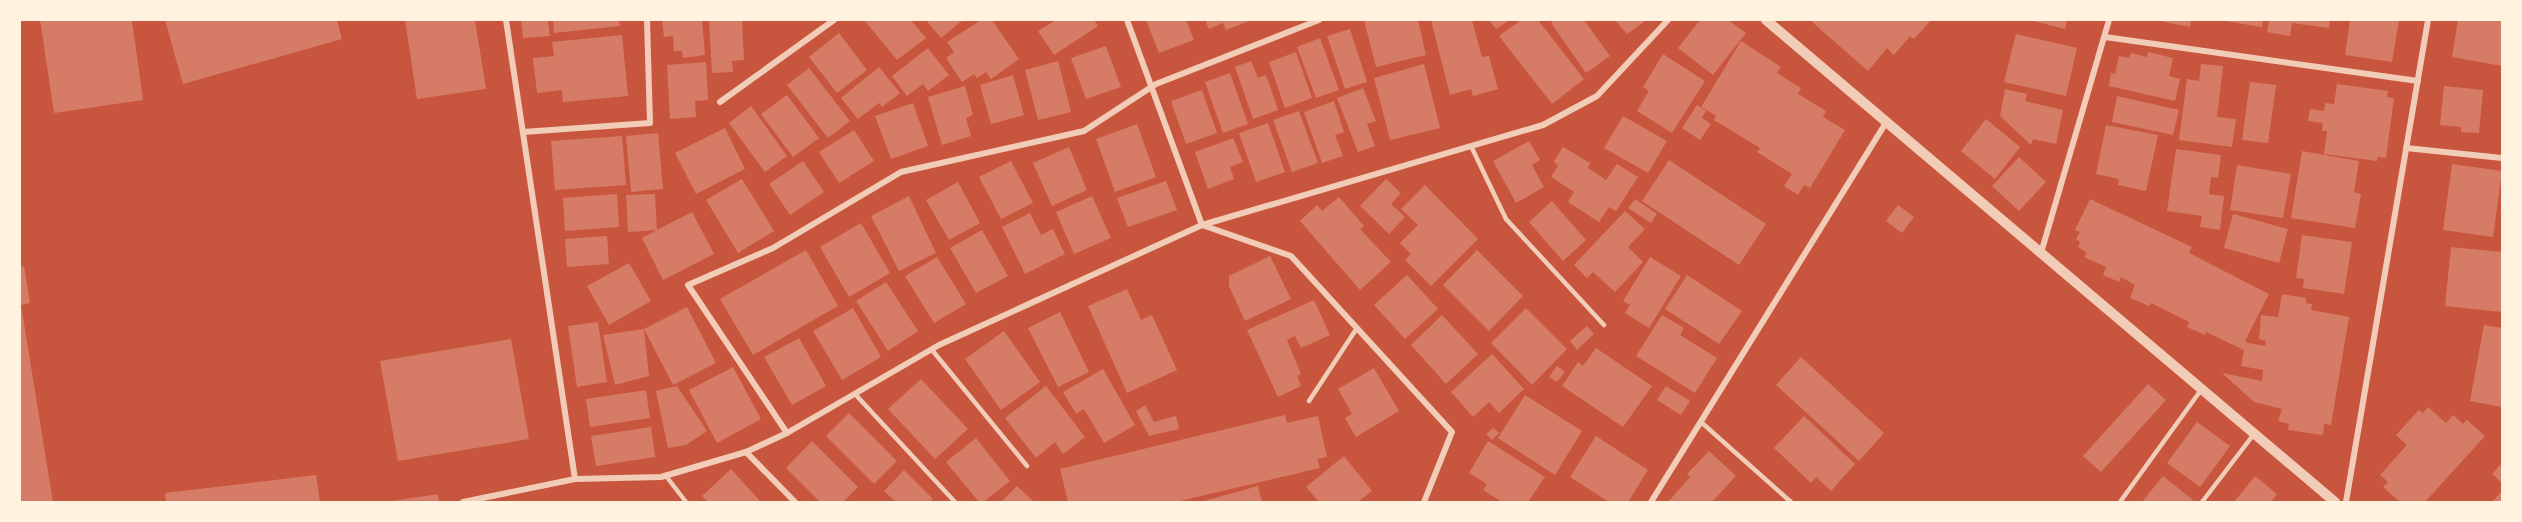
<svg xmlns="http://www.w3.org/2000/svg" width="2522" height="522" font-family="'PT Sans Narrow',sans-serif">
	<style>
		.building { fill: #d67c66 }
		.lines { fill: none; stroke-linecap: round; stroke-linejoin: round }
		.service { stroke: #f1ccb7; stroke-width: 4.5 }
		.minor { stroke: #f1ccb7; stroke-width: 6 }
		.tertiary { stroke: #f1ccb7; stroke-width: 10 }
	</style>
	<rect width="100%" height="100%" fill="#c8553d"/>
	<!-- building -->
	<g class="building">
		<polygon points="40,20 132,20 143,100 54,113"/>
		<polygon points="165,20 337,20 342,39 183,84"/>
		<polygon points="405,20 475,20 486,89 417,99"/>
		<polygon points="521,20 548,20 550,36 523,38"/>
		<polygon points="553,20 619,20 620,26 554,33"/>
		<polygon points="662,20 702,20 705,55 683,58 682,51 674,51 673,36 664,37"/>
		<polygon points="709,20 742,20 744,60 732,61 733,72 712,73"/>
		<polygon points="864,20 911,20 926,38 897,60"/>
		<polygon points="926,20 963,20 941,38"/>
		<polygon points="981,20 992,20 1019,59 991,79 986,72 977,78 974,74 962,82 946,58 954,52 947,42"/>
		<polygon points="1056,20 1094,20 1098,26 1054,55 1038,31"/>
		<polygon points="1146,20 1186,20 1194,40 1159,53"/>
		<polygon points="1205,20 1252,20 1226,30 1223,23 1209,29"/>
		<polygon points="1364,20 1418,20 1426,55 1376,67"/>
		<polygon points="1431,20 1472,20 1482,57 1489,56 1498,89 1473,96 1471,89 1450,95"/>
		<polygon points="1489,20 1510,20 1496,29"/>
		<polygon points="1521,20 1538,20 1584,79 1552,104 1499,36"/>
		<polygon points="1555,20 1584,20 1610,56 1586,73 1551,23"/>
		<polygon points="1615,20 1647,20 1627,34"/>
		<polygon points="1700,20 1728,20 1746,33 1713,75 1678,48"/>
		<polygon points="1812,20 1931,20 1914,39 1910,36 1894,55 1887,48 1868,71 1811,21"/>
		<polygon points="2030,20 2067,20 2065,29"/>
		<polygon points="2155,20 2191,20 2190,27"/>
		<polygon points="2219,20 2263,20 2262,27"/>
		<polygon points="2269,20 2330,20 2329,28 2292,23 2290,36 2267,32"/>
		<polygon points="2350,20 2399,20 2392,62 2345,55"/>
		<polygon points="2458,20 2502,20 2502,66 2452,57"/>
		<polygon points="1350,29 1367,82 1345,89 1327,36"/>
		<polygon points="839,33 867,70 837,93 809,57"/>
		<polygon points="2016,34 2077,48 2066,96 2004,82"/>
		<polygon points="622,35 628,96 563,102 562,90 537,93 533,58 554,56 552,42"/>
		<polygon points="1320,38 1339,90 1316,98 1297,47"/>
		<polygon points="1741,41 1781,67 1777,73 1801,88 1798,94 1826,111 1823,117 1845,130 1810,188 1804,185 1798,195 1784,186 1792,174 1757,152 1760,148 1714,120 1716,116 1701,107"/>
		<polygon points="1106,46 1121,87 1086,99 1071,58"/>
		<polygon points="928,48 949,75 928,91 923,84 907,96 892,76"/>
		<polygon points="1296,52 1312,98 1285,108 1269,62"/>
		<polygon points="2148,52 2173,58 2169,76 2180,79 2175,101 2109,86 2111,73 2115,74 2119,56 2129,58 2131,53 2147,57"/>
		<polygon points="1663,54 1705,81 1672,133 1637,111 1649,91 1643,87"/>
		<polygon points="1058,61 1071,112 1038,120 1025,70"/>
		<polygon points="1251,61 1258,78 1266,75 1278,110 1253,119 1235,67"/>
		<polygon points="706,62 708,100 695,101 696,117 670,119 667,65"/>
		<polygon points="1424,64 1440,128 1390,140 1374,78"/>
		<polygon points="2201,64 2223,66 2217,117 2236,119 2232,147 2179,140 2187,79 2199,81"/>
		<polygon points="879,67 900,93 882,107 879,103 858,119 841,98"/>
		<polygon points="809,68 850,121 828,138 787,85"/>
		<polygon points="1230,73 1248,124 1223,133 1205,82"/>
		<polygon points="1013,75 1024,115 991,124 980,85"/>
		<polygon points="2250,82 2276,85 2268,143 2242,140"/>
		<polygon points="2337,84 2388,91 2387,97 2394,98 2386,158 2378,157 2377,161 2324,154 2327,131 2322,131 2323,123 2308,121 2310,109 2324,111 2325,103 2334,104"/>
		<polygon points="965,86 973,115 966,118 971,136 942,145 928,97"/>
		<polygon points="2444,86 2483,90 2479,133 2461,132 2461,127 2440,125"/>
		<polygon points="1363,88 1376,121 1367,124 1375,146 1358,152 1337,98"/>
		<polygon points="2005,89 2027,94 2025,101 2063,110 2056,144 2033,139 2031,145 2000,116"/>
		<polygon points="1202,90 1217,133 1186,144 1171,101"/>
		<polygon points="787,95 819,138 793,157 761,114"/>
		<polygon points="2117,96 2179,110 2173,135 2112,122"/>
		<polygon points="1334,101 1344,132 1335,135 1343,156 1322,163 1304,112"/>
		<polygon points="913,103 928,146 891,159 875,116"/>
		<polygon points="1697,105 1706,111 1702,118 1711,124 1700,140 1682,128"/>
		<polygon points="751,106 787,156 765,172 729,123"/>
		<polygon points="1299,111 1318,163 1292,172 1273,120"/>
		<polygon points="1623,116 1667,141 1648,173 1604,148"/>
		<polygon points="1986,119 2020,147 1995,179 1961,151"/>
		<polygon points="1268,123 1285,172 1256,182 1239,133"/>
		<polygon points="1137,124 1156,177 1115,192 1096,139"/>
		<polygon points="2106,125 2158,135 2146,191 2118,185 2119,179 2096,174"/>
		<polygon points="725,128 745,169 696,194 675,153"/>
		<polygon points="854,130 874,161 839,183 819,152"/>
		<polygon points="658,133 663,189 631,192 626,136"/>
		<polygon points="622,136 626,185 555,190 551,141"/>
		<polygon points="1233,138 1243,162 1230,167 1234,179 1208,189 1195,152"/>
		<polygon points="1529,141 1540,160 1532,165 1544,187 1516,203 1493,161"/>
		<polygon points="1069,147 1087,190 1052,206 1033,163"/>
		<polygon points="1563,147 1590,163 1588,168 1606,180 1617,164 1638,177 1616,211 1609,207 1599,222 1568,202 1574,192 1551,177 1558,166 1554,161"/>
		<polygon points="2176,149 2221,155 2218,178 2211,177 2209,194 2224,196 2220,230 2200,227 2202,216 2167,211"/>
		<polygon points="2302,151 2359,161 2354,192 2361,194 2355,228 2291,218"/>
		<polygon points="2019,157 2046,182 2019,211 1992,186"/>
		<polygon points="1669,160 1766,224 1739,265 1642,201"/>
		<polygon points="803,161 824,192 790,215 769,184"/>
		<polygon points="1011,161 1033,203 1001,219 979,177"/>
		<polygon points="2452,164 2502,171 2493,237 2443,230"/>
		<polygon points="2237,165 2291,174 2283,218 2230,210"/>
		<polygon points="742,179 774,231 738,253 706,200"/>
		<polygon points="1386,179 1401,193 1391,204 1405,217 1389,234 1360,206"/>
		<polygon points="1166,181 1177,210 1128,227 1117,198"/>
		<polygon points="958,182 980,223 949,240 926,200"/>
		<polygon points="1425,185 1478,239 1431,286 1405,260 1411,254 1400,243 1418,225 1401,209"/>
		<polygon points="617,194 619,227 565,231 563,198"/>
		<polygon points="655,194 657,230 692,212 714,254 663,280 642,238 657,230 628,232 626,195"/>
		<polygon points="909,196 936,253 899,271 871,216"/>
		<polygon points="1092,196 1111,238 1074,254 1056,212"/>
		<polygon points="1339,197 1364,226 1360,229 1391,262 1360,290 1300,221 1317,205 1322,211"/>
		<polygon points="1635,199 1657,214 1651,223 1628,208"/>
		<polygon points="2090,199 2192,247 2189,253 2269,294 2245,341 2248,343 2265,346 2266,341 2259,339 2261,315 2278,317 2282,294 2306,298 2306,303 2312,304 2311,310 2349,317 2331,425 2324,424 2323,435 2288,430 2289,424 2278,421 2282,409 2254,402 2222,373 2262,381 2263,370 2241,366 2244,350 2206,332 2205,335 2187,327 2189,322 2151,303 2149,306 2130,298 2135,285 2121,277 2119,282 2103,275 2106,267 2084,257 2087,253 2078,247 2080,242 2076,239 2080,232 2075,230"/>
		<polygon points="1552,201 1586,240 1563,261 1529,222"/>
		<polygon points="1898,205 1914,217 1902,233 1886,221"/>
		<polygon points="1625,211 1645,229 1628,247 1643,262 1615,292 1593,272 1587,278 1574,265"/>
		<polygon points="1030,213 1041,235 1053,229 1065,254 1025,274 1002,227"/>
		<polygon points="2233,214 2288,229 2279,263 2224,248"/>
		<polygon points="861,223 890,273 849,297 820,247"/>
		<polygon points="982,230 1008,276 976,293 950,248"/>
		<polygon points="2302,235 2352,242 2344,294 2303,288 2304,279 2296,278"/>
		<polygon points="607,236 609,264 567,267 565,239"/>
		<polygon points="2451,247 2502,252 2502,312 2445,306"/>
		<polygon points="806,250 838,306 753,355 720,299"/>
		<polygon points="1477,250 1523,296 1489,331 1443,285"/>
		<polygon points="1270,256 1291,299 1245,321 1229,286 1229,276"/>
		<polygon points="937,257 966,304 934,323 905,276"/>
		<polygon points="1650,257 1681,276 1649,328 1625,313 1630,305 1623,301"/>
		<polygon points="629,263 651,301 609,325 587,286"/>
		<polygon points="24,266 30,303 21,305 53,502 20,502 20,267"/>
		<polygon points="1407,275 1438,309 1405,339 1374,305"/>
		<polygon points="1687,275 1742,311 1719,344 1665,309"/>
		<polygon points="886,282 918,331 888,351 856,301"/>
		<polygon points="1127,289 1141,320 1152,315 1177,370 1127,393 1088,306"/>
		<polygon points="1314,300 1330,335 1301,348 1295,336 1287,340 1301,374 1297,376 1301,386 1278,397 1247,330"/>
		<polygon points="687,307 716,363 673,385 644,329 649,376 615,385 603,335 644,329"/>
		<polygon points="853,308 881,357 842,380 813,331"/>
		<polygon points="1526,308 1567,349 1532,385 1491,343"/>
		<polygon points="1060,312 1089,372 1058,387 1028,328"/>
		<polygon points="1442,315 1478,354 1446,384 1411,345"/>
		<polygon points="1662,315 1684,328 1680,335 1717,358 1695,393 1636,356"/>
		<polygon points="598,322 607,382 577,387 568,326"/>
		<polygon points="2484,325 2502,328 2502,407 2470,401"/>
		<polygon points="1587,326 1594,334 1577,350 1570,341"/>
		<polygon points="1004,331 1040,382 1001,410 965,359"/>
		<polygon points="799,338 826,386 792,405 764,357"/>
		<polygon points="511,339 529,439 398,461 380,361"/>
		<polygon points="1596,348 1652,386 1623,427 1562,386 1578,362 1583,366"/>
		<polygon points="1492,354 1524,389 1499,413 1489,402 1473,417 1451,392"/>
		<polygon points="1801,357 1884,433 1859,461 1776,385"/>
		<polygon points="1557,366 1565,372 1557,382 1549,377"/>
		<polygon points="733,367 761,419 717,443 689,390"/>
		<polygon points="1374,368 1399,411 1356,437 1345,418 1352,414 1338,389"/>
		<polygon points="1103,369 1135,425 1104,443 1084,409 1076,414 1063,392"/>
		<polygon points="921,379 968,429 935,459 888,409"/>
		<polygon points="2148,384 2166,400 2101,472 2083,456"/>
		<polygon points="677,386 707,431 686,445 668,448 656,391"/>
		<polygon points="1046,386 1085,437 1063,454 1055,442 1036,458 1005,418"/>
		<polygon points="1666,386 1690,401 1681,415 1657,400"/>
		<polygon points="646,390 650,418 590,427 586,399"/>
		<polygon points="1525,395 1582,431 1555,475 1498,438"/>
		<polygon points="1145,405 1154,422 1176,416 1179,429 1149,436 1136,411"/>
		<polygon points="2428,407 2446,423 2453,415 2463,424 2467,420 2485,436 2425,502 2400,502 2383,487 2388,482 2380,475 2407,445 2396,435 2419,410 2423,413"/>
		<polygon points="849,413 897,461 874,484 826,436"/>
		<polygon points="1285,415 1287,423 1318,416 1327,457 1317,459 1320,468 1176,502 1068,502 1060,469"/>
		<polygon points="1804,416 1855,464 1831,491 1816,477 1811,483 1774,448"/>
		<polygon points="2197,422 2230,446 2200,487 2167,463"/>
		<polygon points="651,427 655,457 596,466 591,436"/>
		<polygon points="1493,428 1499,433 1492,440 1486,434"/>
		<polygon points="1596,436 1648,470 1628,502 1609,502 1570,477"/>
		<polygon points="976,438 1010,481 983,502 979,502 946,462"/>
		<polygon points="812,441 858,487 843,502 820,502 786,468"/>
		<polygon points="1488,441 1545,477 1528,502 1502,502 1483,490 1487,484 1469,473"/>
		<polygon points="1709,451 1736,476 1712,502 1668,502 1690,477 1687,474"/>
		<polygon points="1344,456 1372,491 1358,502 1319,502 1306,487"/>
		<polygon points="2502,463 2502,483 2492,474"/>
		<polygon points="731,469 761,502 708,502 702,496"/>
		<polygon points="904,470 933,499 930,502 896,502 884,491"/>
		<polygon points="316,475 320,502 166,502 165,493"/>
		<polygon points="2163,476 2193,500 2192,502 2142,502"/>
		<polygon points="2255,476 2277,494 2271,502 2234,502"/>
		<polygon points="1017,486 1034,502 1001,502"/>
		<polygon points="1258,486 1262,502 1200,502"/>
		<polygon points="2502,491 2502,502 2492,502"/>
		<polygon points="438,494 439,502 392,502 392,501"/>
	</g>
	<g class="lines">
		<!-- service -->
		<g class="service">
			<polyline points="1471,146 1506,219 1604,325"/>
			<polyline points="932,350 1027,466"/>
			<polyline points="855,394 955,502"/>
			<polyline points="1309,401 1357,328"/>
			<polyline points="1701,422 1791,502"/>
			<polyline points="666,476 686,502"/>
			<polyline points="2120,502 2201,390"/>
			<polyline points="2202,502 2254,434"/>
		</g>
		<!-- minor -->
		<g class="minor">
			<polyline points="506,20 575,479"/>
			<polyline points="1127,20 1202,225 1291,256 1452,432 1424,502"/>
			<polyline points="2105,37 2418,81"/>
			<polyline points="720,102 834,20"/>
			<polyline points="523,132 650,123 647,20"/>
			<polyline points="2406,148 2502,158"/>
			<polyline points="2041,253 2109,20"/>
			<polyline points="787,433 688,285 773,248 901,172 1084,131 1156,84 1319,20"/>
			<polyline points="746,452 795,502"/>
			<polyline points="463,502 575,479 661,477 746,452 787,433 939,345 1202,225 1543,125 1597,96 1668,20"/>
			<polyline points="1651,502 1887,121"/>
			<polyline points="2346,502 2428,20"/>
		</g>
		<!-- tertiary -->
		<polyline class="tertiary" points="1766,20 2335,502"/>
	</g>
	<!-- border -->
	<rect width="2522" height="522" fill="none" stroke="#fff3e0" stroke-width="42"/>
</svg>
